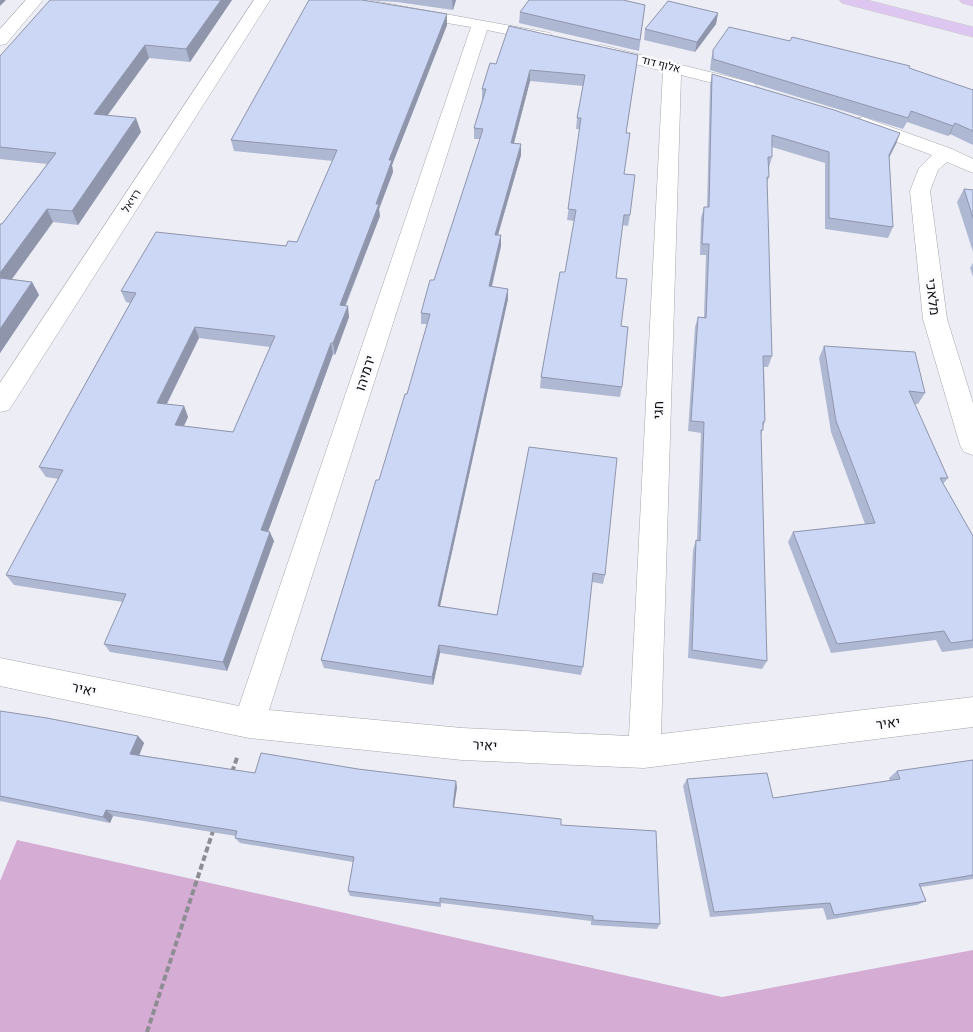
<svg xmlns="http://www.w3.org/2000/svg" width="973" height="1032" font-family="Cabin,Heebo,sans-serif">
	<style>
		.green { fill: #d5acd4 }
		.lines { fill: none; stroke-linecap: round; stroke-linejoin: round }
		.minor-casing { stroke: #a6a6ae; stroke-width: 1 }
		.major-casing { stroke: #cacaca; stroke-width: 1 }
		.path { stroke: #8e8d93; stroke-width: 4; stroke-dasharray: 6 3; stroke-linecap: butt }
		.minor { fill: #fff; fill-rule: evenodd }
		.major { fill: #ddc7f1; fill-rule: evenodd }
		.wall { fill: #afb8d3; fill-rule: evenodd }
		.shaded-wall { fill: #8f96ac }
		.building { fill: #ccd6f5; stroke: #8f96ac; fill-rule: evenodd }
		.labels { text-anchor: middle; dominant-baseline: central; stroke-width: 5; stroke-linejoin: round; paint-order: stroke }
		.far-street-label { font-size: 11px; fill: #0d0c0f; stroke: #fbfbfe }
		.street-label { font-size: 14px; fill: #0d0c0f; stroke: #fbfbfe }
	</style>
	<rect width="100%" height="100%" fill="#ededf5"/>
	<!-- green -->
	<polygon class="green" points="17,840 722,997 973,950 973,1032 0,1032 0,881"/>
	<g class="lines">
		<!-- minor casing -->
		<g class="minor-casing">
			<g id="minor">
				<polygon points="26,0 43,0 6,44 0,45 0,29"/>
				<polygon points="254,0 270,0 9,410 0,412 0,383"/>
				<polygon points="331,0 368,0 550,33 553,37 550,41 544,42 487,30 269,710 462,728 629,736 663,71 595,54 592,50 595,46 601,45 754,83 757,87 754,91 748,92 681,75 661,734 973,697 973,727 644,768 462,760 249,738 0,686 0,658 239,706 471,27 339,5"/>
				<polygon points="863,117 952,149 973,159 973,173 947,162 938,170 930,191 947,319 973,403 973,455 964,452 960,445 923,319 910,191 919,168 932,155 856,127 853,123 856,119"/>
			</g>
		</g>
		<!-- major casing -->
		<g class="major-casing">
			<g id="major">
				<polygon points="840,0 867,0 973,27 973,37 842,3"/>
				<polygon points="960,0 973,0 973,6 962,3"/>
			</g>
		</g>
		<!-- path -->
		<g class="path">
			<polyline points="232,772 238,755"/>
			<polyline points="147,1032 214,828"/>
		</g>
		<!-- minor -->
		<use href="#minor" class="minor"/>
		<!-- major -->
		<use href="#major" class="major"/>
	</g>
	<!-- wall -->
	<g class="wall">
		<polygon points="232,0 190,62 149,58 107,116 141,132 78,225 53,222 12,279 32,282 39,295 0,353 0,224 2,224 47,164 0,159 0,56"/>
		<path d="M309,0H456L453,10L397,2L365,0L447,25L392,165L393,172L379,209L380,216L346,305L349,317L335,355L333,354L268,531L274,541L227,671L110,652L104,644L123,602L14,585L6,575L59,479L46,477L39,467L130,303L126,302L121,291L297,242L333,161L234,151L231,140ZM199,338L270,347L233,432L184,426L188,417L184,406L167,404Z"/>
		<polygon points="645,5 639,51 519,23 520,12"/>
		<polygon points="718,13 716,24 695,52 644,40 645,29"/>
		<polygon points="790,41 909,68 973,90 973,145 950,134 948,136 907,122 903,129 710,70 711,61 713,50"/>
		<polygon points="638,55 626,133 624,174 630,215 628,226 622,225 616,278 621,326 622,387 620,397 540,388 541,377 565,272 574,221 567,220 580,129 576,129 577,118 583,86 530,81 514,143 521,155 498,235 501,246 492,287 508,289 508,299 440,606 497,615 529,447 605,575 603,584 592,582 583,667 581,675 440,653 433,685 324,668 321,660 407,394 427,324 421,324 421,313 434,280 480,139 474,139 474,128 482,100 482,89 496,64"/>
		<polygon points="712,74 900,133 889,157 893,227 888,238 825,229 825,163 772,147 772,157 769,168 769,177 767,183 772,356 768,367 764,367 765,421 761,435 767,661 762,669 688,658 693,550 696,540 697,540 701,433 688,431 695,327 698,317 704,317 706,255 700,255 701,218 704,207 707,207 710,85"/>
		<polygon points="964,189 973,190 973,252 957,202"/>
		<polygon points="973,263 973,277 970,268"/>
		<polygon points="824,346 925,393 918,404 914,404 948,478 943,484 973,536 973,648 942,652 936,640 831,653 788,542 793,532 865,524 831,432 819,358"/>
		<polygon points="0,711 138,736 144,743 139,755 255,773 457,787 454,807 561,825 660,924 657,929 591,925 591,921 441,903 441,907 350,896 348,891 353,862 240,843 235,838 236,836 113,816 110,823 0,801"/>
		<polygon points="973,760 973,879 921,887 926,901 917,905 827,920 823,908 710,917 683,786 687,779 773,798 890,781 889,778 897,771"/>
	</g>
	<!-- shaded-wall -->
	<g class="shaded-wall">
		<polygon points="0,0 6,0 0,6"/>
		<polygon points="221,0 232,0 190,62 186,49"/>
		<polygon points="452,0 456,0 453,10"/>
		<polygon points="718,13 716,24 695,52 697,42"/>
		<polygon points="447,14 447,25 392,165 393,172 379,209 380,216 341,316 340,305 376,204 389,160"/>
		<polygon points="145,45 149,58 99,127 94,114"/>
		<polygon points="530,70 530,81 511,154 511,143"/>
		<polygon points="136,118 141,132 78,225 72,211"/>
		<polygon points="955,123 950,134 948,136 953,126"/>
		<polygon points="900,133 896,144 885,166 889,155"/>
		<polygon points="521,144 521,155 495,245 495,235"/>
		<polygon points="47,209 53,222 4,290 0,283 0,273"/>
		<polygon points="501,235 501,246 489,297 489,286"/>
		<polygon points="32,282 39,295 0,353 0,329"/>
		<polygon points="508,289 508,299 438,615 438,606"/>
		<polygon points="348,306 349,317 335,355 333,343"/>
		<polygon points="195,327 199,338 162,413 157,403"/>
		<polygon points="331,343 333,354 265,540 261,530"/>
		<polygon points="184,406 188,417 179,436 175,425"/>
		<polygon points="270,532 274,541 227,671 223,662"/>
		<polygon points="439,645 440,653 433,685 432,677"/>
		<polygon points="138,736 144,743 137,761 130,754"/>
		<polygon points="456,781 457,787 453,813 453,807"/>
		<polygon points="106,810 113,816 110,823 103,817"/>
	</g>
	<!-- building -->
	<g class="building">
		<polygon points="50,0 221,0 186,49 145,45 94,114 136,118 72,211 47,209 0,273 0,224 2,224 56,153 0,147 0,56"/>
		<path d="M309,0H362L447,14L389,160H392L376,204H379L340,305L348,306L333,343H331L261,530L270,532L223,662L104,644L126,594L6,575L63,470L39,467L136,293L121,291L156,232L286,246L288,241L297,242L337,150L231,140ZM195,327L275,336L233,432L175,425L184,406L157,403Z"/>
		<polygon points="529,0 623,0 645,5 640,40 520,12"/>
		<polygon points="668,1 718,13 697,42 645,29"/>
		<polygon points="509,26 638,55 626,133 630,133 624,174 635,175 630,215 624,215 616,278 627,279 621,326 628,327 622,387 541,377 560,272 565,272 576,210 568,209 581,118 577,118 585,75 530,70 511,143 521,144 495,235 501,235 489,286 508,289 438,606 497,615 529,447 617,458 605,575 593,573 583,667 439,645 432,677 321,660 376,480 379,480 405,394 407,394 430,314 421,313 430,280 434,280 483,129 474,128 486,89 482,89 490,63 496,64"/>
		<polygon points="729,27 790,41 792,37 910,66 909,68 973,90 973,131 955,123 953,126 911,111 908,118 713,59 713,50"/>
		<polygon points="712,74 834,110 900,133 889,155 893,227 829,218 829,152 772,135 772,157 768,157 769,177 767,177 772,356 763,356 765,421 763,422 763,430 761,430 767,661 692,650 696,540 700,541 704,422 691,421 698,317 706,318 709,244 702,244 704,207 709,207"/>
		<polygon points="964,189 973,190 973,218"/>
		<polygon points="0,278 32,282 0,329"/>
		<polygon points="824,346 915,352 925,393 909,391 948,478 940,478 973,536 973,640 951,643 944,631 837,644 793,532 875,523 836,421"/>
		<polygon points="0,711 47,718 138,736 130,754 255,773 261,753 358,769 456,781 453,807 561,819 561,825 656,831 660,924 593,920 593,916 440,898 440,903 348,891 354,857 235,838 237,831 106,810 103,817 0,796"/>
		<polygon points="973,760 973,875 919,884 926,901 834,915 830,903 714,912 687,779 767,773 773,798 900,779 897,771"/>
	</g>
	<g class="labels">
		<!-- far-street labels -->
		<g class="far-street-label">
			<text transform="translate(661 64) rotate(14)">אלוף דוד</text>
			<text transform="translate(131 201) rotate(-57)">רזיאל</text>
		</g>
		<!-- street labels -->
		<g class="street-label">
			<text transform="translate(933 297) rotate(83)">מלאכי</text>
			<text transform="translate(365 373) rotate(-72)">ירמיהו</text>
			<text transform="translate(658 410) rotate(-88)">חגי</text>
			<text transform="translate(84 689) rotate(12)">יאיר</text>
			<text transform="translate(888 723) rotate(-7)">יאיר</text>
			<text transform="translate(485 745) rotate(3)">יאיר</text>
		</g>
	</g>
</svg>
